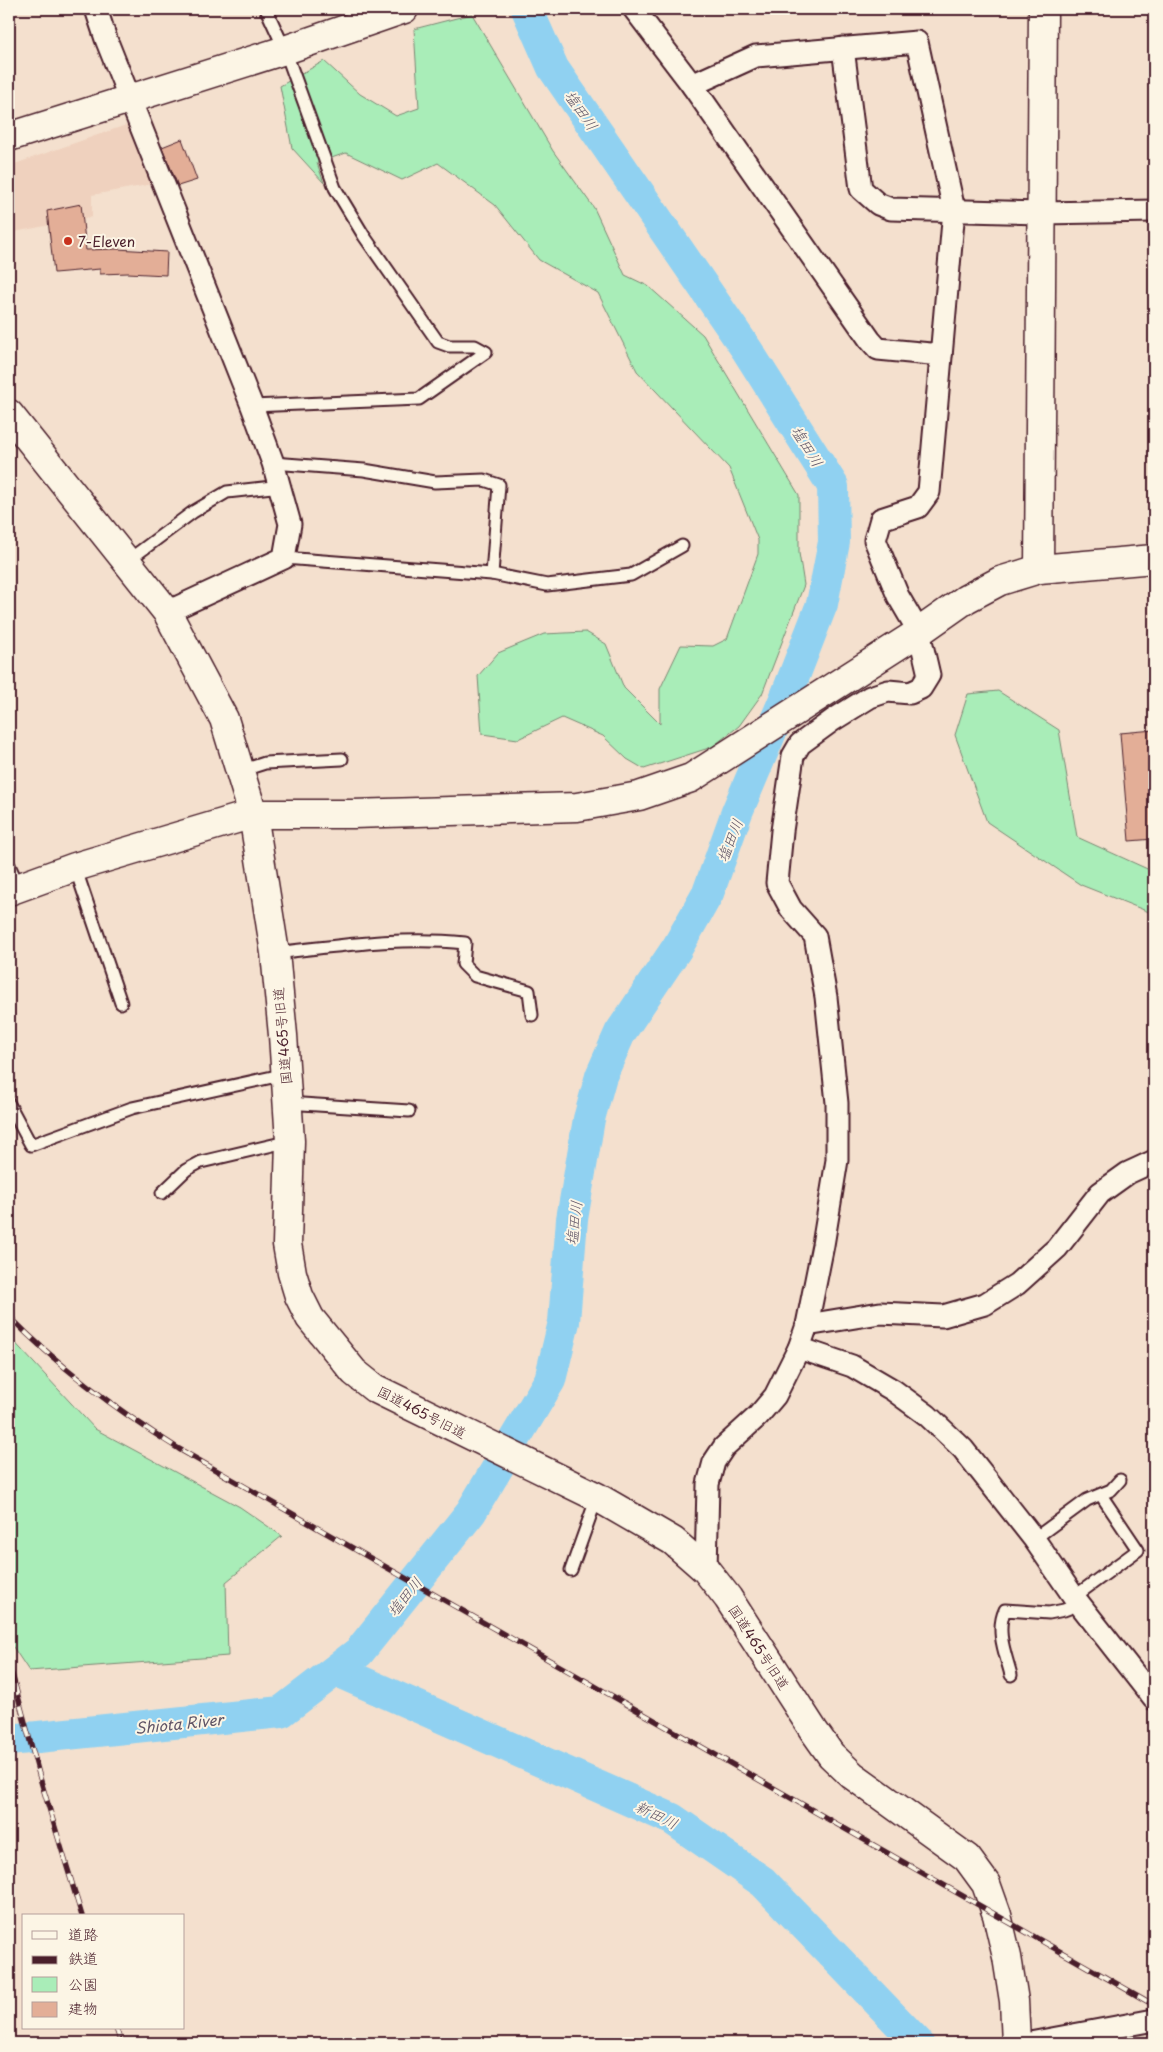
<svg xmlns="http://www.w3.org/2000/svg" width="1163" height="2052" font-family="'Playpen Sans','Klee One',sans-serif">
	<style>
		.built { fill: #efd1be }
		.green { fill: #a9edb8; stroke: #7a8672 }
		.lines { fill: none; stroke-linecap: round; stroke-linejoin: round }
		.river { stroke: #90d1f1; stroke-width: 32 }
		.building { fill: #e3ae97; stroke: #4a1f2b }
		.lane-casing { stroke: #4a1f2b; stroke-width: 15 }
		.street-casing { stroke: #4a1f2b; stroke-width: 25 }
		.secondary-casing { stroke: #4a1f2b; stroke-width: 31 }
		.lane { stroke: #fcf5e5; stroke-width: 11 }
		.street { stroke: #fcf5e5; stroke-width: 21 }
		.secondary { stroke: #fcf5e5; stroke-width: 28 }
		.rail-casing { stroke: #4a1f2b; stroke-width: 5.5 }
		.rail { stroke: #fcf5e5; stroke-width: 4; stroke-dasharray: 11; stroke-linecap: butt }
		.poi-dot { fill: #c8321e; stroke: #fcf5e5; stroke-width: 2 }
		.labels { text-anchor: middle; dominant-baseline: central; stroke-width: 4; stroke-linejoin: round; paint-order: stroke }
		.poi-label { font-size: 14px; fill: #4a1f2b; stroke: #fcf5e5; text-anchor: start }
		.street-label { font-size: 14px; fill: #4a1f2b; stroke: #fcf5e5 }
		.water-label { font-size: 15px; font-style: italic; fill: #5f5466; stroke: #fcf5e5 }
	</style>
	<rect width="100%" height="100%" fill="#f4e0ce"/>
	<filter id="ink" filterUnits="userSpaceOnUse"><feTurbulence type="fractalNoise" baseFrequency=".02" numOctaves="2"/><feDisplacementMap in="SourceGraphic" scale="10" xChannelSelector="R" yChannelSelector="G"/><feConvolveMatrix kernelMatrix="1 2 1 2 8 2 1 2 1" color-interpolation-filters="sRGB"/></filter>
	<g filter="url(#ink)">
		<!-- built -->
		<polygon class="built" points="129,124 153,184 92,195 92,217 9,233 9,166"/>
		<!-- green -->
		<g class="green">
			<polygon points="472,14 553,151 594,208 625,275 648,286 703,335 799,495 799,553 804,585 762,694 739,726 712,747 644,769 627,759 603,736 562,718 518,739 482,734 478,676 498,653 544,634 586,632 606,644 624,688 660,724 660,689 681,645 713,646 727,639 758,554 758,540 729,468 637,371 598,293 539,260 495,205 438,163 402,180 346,153 317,163 324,183 292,148 280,86 324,61 360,94 396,116 419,108 414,29"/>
			<polygon points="998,691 1059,730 1077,837 1154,872 1154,914 1081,885 987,822 955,735 968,694"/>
			<polygon points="9,1336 95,1429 240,1507 282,1536 226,1582 228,1656 29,1671 9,1641"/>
		</g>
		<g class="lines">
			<!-- river -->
			<g class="river">
				<polyline points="337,1671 672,1819 763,1882 918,2043"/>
				<polyline points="9,1740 281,1712 359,1652 471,1512 550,1380 564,1322 572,1219 589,1119 601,1076 620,1033 677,948 708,893 737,812 787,694 822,604 834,542 833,486 747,350 553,68 527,9"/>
			</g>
		</g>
		<!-- building -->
		<g class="building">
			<polygon points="182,139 197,180 178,186 162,147"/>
			<polygon points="81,204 86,250 117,249 167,252 166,275 128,273 100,274 100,269 54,273 47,211"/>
			<polygon points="1154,730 1154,839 1129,841 1120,733"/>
		</g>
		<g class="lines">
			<!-- lane casing -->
			<g class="lane-casing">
				<g id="lane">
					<polyline points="252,406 419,399 486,352 475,346 449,346 438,342 364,236 335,188 285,50 266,9"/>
					<polyline points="273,463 364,470 435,482 484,480 499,485 492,574"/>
					<polyline points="284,558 492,574 547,585 631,575 682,546"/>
					<polyline points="126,562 193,512 227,492 281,486"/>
					<polyline points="240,771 265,763 342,759"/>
					<polyline points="9,865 19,887"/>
					<polyline points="75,867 121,1003"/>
					<path d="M275,953C338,946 402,936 465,943L463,964L475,976L529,991L532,1015"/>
					<polyline points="287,1103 409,1111"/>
					<polyline points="9,1104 31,1145 132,1108 286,1074"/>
					<polyline points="162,1193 186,1170 201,1162 290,1141"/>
					<polyline points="1034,1539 1087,1500 1111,1490 1120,1480"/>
					<polyline points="571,1570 597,1497"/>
					<polyline points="1074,1597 1138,1550 1101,1495"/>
					<path d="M1011,1675C1006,1655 995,1631 1005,1610L1049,1613L1064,1610L1080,1604"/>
				</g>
			</g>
			<!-- street casing -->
			<g class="street-casing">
				<g id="street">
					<polyline points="96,9 106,39 252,406 273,463 290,524 284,558 167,612"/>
					<polyline points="634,9 692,85 870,340 878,349 941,355"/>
					<polyline points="843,48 861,189 878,204 891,209 1042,213 1154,211"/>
					<polyline points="692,85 756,56 917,42 954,210 929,492 918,507 881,519 875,540 898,596 919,632 929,675 921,688 910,693 888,691 870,697 833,720 800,744 793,756 782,831 777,883 791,909 815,936 826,997 837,1103 837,1160 823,1245 807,1325 799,1348 775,1396 758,1416 724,1447 714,1462 708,1484 706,1570"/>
					<polyline points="807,1325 880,1313 943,1316 985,1304 1017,1284 1057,1248 1100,1193 1128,1173 1154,1161"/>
					<polyline points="799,1348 852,1366 893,1390 927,1415 963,1449 1034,1539 1074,1597 1154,1699"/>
					<polyline points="1030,2043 1154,2020"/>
				</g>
			</g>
			<!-- secondary casing -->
			<g class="secondary-casing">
				<g id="secondary">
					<polyline points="9,137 285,50 404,9"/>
					<polyline points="9,414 167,612 224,719 253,814 275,953 283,1035 290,1141 287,1244 292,1273 299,1296 310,1318 354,1372 374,1388 597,1497 673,1541 706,1570 728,1598 814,1731 831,1755 852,1775 967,1858 986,1884 997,1915 1007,1957 1014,2001 1016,2043"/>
					<polyline points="1039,569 1043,9"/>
					<polyline points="9,891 75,867 253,814 353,814 577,807 639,796 691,778 919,632 966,599 1000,581 1039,569 1154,559"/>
				</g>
			</g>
			<!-- lane -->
			<use href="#lane" class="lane"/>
			<!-- street -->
			<use href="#street" class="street"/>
			<!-- secondary -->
			<use href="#secondary" class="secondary"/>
			<!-- rail casing -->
			<g class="rail-casing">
				<g id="rail">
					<path d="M9,1316C60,1368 118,1411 179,1449L1154,2005"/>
					<polyline points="9,1663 40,1778 82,1916"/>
					<polyline points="116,2028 121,2043"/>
				</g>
			</g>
			<!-- rail -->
			<use href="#rail" class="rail"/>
		</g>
	</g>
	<!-- markers -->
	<circle class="poi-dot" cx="68" cy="241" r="5"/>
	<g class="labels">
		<!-- poi labels -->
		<g class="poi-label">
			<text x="78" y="241">7-Eleven</text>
		</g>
		<!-- street labels -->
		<g class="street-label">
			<text transform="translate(282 1036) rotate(-95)">国道465号旧道</text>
			<text transform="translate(422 1412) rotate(27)">国道465号旧道</text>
			<text transform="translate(759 1647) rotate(57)">国道465号旧道</text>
		</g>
		<!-- water labels -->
		<g class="water-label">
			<text transform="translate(582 110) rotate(55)">塩田川</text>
			<text transform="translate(808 446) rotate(58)">塩田川</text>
			<text transform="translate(729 840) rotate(-68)">塩田川</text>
			<text transform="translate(573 1223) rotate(-83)">塩田川</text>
			<text transform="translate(404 1596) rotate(-51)">塩田川</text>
			<text transform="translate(179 1723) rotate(-6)">Shiota River</text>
			<text transform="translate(657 1814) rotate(26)">新田川</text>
		</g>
	</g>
	<!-- margin -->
	<rect width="1163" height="2052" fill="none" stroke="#fcf5e5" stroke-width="30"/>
	<rect x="15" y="15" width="1133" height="2022" fill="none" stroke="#4a1f2b" stroke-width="2" filter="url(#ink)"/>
	<!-- legend -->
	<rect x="22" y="1914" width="162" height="115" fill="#fcf5e5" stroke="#b59f9b"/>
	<rect x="32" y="1931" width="25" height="8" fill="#fcf5e5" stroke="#b59f9b"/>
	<text x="68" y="1940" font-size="15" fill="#4a1f2b">道路</text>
	<rect x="32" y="1956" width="25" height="8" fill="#4a1f2b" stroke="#b59f9b"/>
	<text x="68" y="1964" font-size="15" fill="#4a1f2b">鉄道</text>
	<rect x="32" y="1977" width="25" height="15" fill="#a9edb8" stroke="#b59f9b"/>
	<text x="68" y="1990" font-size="15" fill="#4a1f2b">公園</text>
	<rect x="32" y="2002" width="25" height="15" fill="#e3ae97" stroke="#b59f9b"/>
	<text x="68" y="2014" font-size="15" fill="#4a1f2b">建物</text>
</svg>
